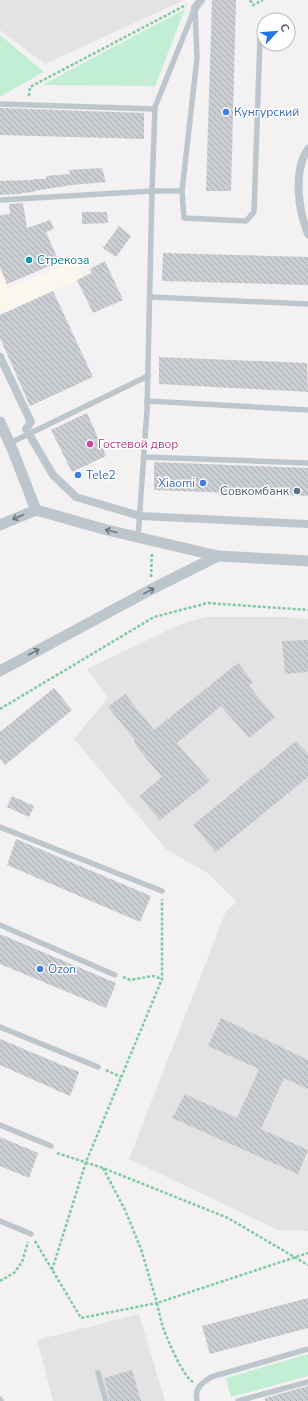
<svg xmlns="http://www.w3.org/2000/svg" width="308" height="1401" font-family="'Nunito Sans',sans-serif">
	<style>
		.commercial { fill: #fcf7ed }
		.education { fill: #e4e2e3 }
		.park { fill: #c2eed3 }
		.building { fill: url(#building-back-hatch) }
		.lines { fill: none; stroke-linecap: round; stroke-linejoin: round }
		.path { stroke: #7bcba2; stroke-width: 2.5; stroke-dasharray: 3 2; stroke-linecap: butt }
		.service { stroke: #bec6cd; stroke-width: 5.5 }
		.pedestrian { stroke: #bec6cd; stroke-width: 8 }
		.minor { stroke: #bec6cd; stroke-width: 11 }
		.oneway { stroke: #6d777f }
		.shop-dot { fill: #3f7fe0; stroke: #fff; stroke-width: 1.5 }
		.culture-dot { fill: #0f9aa8; stroke: #fff; stroke-width: 1.5 }
		.hotel-dot { fill: #d1479c; stroke: #fff; stroke-width: 1.5 }
		.service-dot { fill: #5c6f8a; stroke: #fff; stroke-width: 1.5 }
		.labels { text-anchor: middle; dominant-baseline: central; stroke-width: 3; stroke-linejoin: round; paint-order: stroke }
		.shop-label { font-size: 12px; fill: #366cbe; stroke: #fff; text-anchor: start }
		.culture-label { font-size: 12px; fill: #0d838f; stroke: #fff; text-anchor: start }
		.hotel-label { font-size: 12px; fill: #b23c85; stroke: #fff; text-anchor: start }
		.service-label { font-size: 12px; fill: #4e5e75; stroke: #fff; text-anchor: end }
	</style>
	<defs>
		<pattern id="building-back-hatch" width="6" height="6" patternUnits="userSpaceOnUse"><rect width="6" height="6" fill="#cbced3"/><path d="M-1 5l2 2M0 0l6 6M5-1l2 2" fill="none" stroke="#a7aaae"/></pattern>
	</defs>
	<rect width="100%" height="100%" fill="#f3f1f1"/>
	<!-- commercial -->
	<polygon class="commercial" points="77,260 84,277 0,314 0,270 8,288"/>
	<!-- education -->
	<g class="education">
		<polygon points="0,0 184,0 45,64 0,30"/>
		<polygon points="205,617 287,617 308,619 308,1231 278,1230 129,1159 226,911 237,902 209,874 166,849 74,739 108,698 87,669 181,624"/>
		<polygon points="139,1314 165,1401 53,1401 37,1340"/>
	</g>
	<!-- park -->
	<g class="park">
		<polygon points="185,9 155,86 42,85"/>
		<polygon points="0,35 44,72 1,96 0,95"/>
		<polygon points="308,1354 308,1376 231,1397 226,1378"/>
	</g>
	<!-- building -->
	<g class="building">
		<polygon points="212,0 236,0 231,191 206,191"/>
		<polygon points="0,108 144,113 144,139 0,135"/>
		<polygon points="102,168 106,182 72,185 34,191 34,192 22,193 22,194 0,195 0,181 33,180 33,179 46,179 46,176 70,174 69,170"/>
		<polygon points="23,203 27,228 50,220 54,229 46,232 59,262 7,284 0,267 0,215 10,214 9,204"/>
		<polygon points="82,212 107,212 108,223 82,224"/>
		<polygon points="119,226 131,236 116,257 103,248"/>
		<polygon points="163,253 308,257 308,285 162,281"/>
		<polygon points="105,261 123,300 93,313 77,280 92,273 90,269"/>
		<polygon points="53,291 93,377 30,406 0,338 0,315"/>
		<polygon points="159,357 307,363 308,392 159,384"/>
		<polygon points="87,413 106,456 72,472 51,430"/>
		<polygon points="154,462 308,468 308,496 154,490"/>
		<polygon points="308,640 308,672 285,674 282,641"/>
		<polygon points="238,663 253,682 249,686 275,717 249,738 221,706 177,743 210,781 160,820 139,796 162,777 136,746 134,739 108,707 125,694 154,730"/>
		<polygon points="54,688 72,710 5,765 0,759 0,732"/>
		<polygon points="296,741 308,754 308,777 216,852 193,825"/>
		<polygon points="12,796 34,806 29,817 7,807"/>
		<polygon points="16,839 151,896 140,922 7,865"/>
		<polygon points="0,934 116,983 106,1008 0,964"/>
		<polygon points="221,1018 308,1060 308,1089 284,1078 261,1129 308,1150 298,1174 172,1118 185,1094 237,1118 259,1069 208,1046"/>
		<polygon points="0,1039 79,1072 70,1096 0,1065"/>
		<polygon points="0,1137 38,1153 29,1178 0,1166"/>
		<polygon points="308,1298 308,1328 210,1354 202,1326"/>
		<polygon points="132,1370 141,1401 110,1401 104,1378"/>
		<polygon points="308,1386 308,1401 265,1401 265,1398"/>
	</g>
	<g class="lines">
		<!-- path -->
		<g class="path">
			<polyline points="250,0 253,5 263,0"/>
			<polyline points="29,96 30,87 186,5"/>
			<polyline points="151,577 152,552"/>
			<polyline points="0,709 154,617 208,603 308,610"/>
			<polyline points="123,977 130,980 153,976 162,979"/>
			<polyline points="106,1070 121,1077"/>
			<polyline points="57,1153 103,1168 228,1218 308,1265"/>
			<polyline points="35,1241 81,1318 157,1303 141,1249 125,1210 103,1168"/>
			<polyline points="52,1270 86,1162 162,979 162,899"/>
			<polyline points="0,1281 14,1273 22,1262 28,1242"/>
			<path d="M193,1382C184,1378 168,1341 164,1330C161,1322 159,1312 157,1303L308,1253"/>
		</g>
		<!-- service -->
		<g class="service">
			<polygon points="195,8 197,58 182,191 152,191 155,107"/>
			<polyline points="0,104 155,109"/>
			<polyline points="182,191 184,218 246,221 254,212 260,38"/>
			<polyline points="0,200 152,191 147,410 138,537"/>
			<polyline points="150,297 308,304"/>
			<polyline points="147,401 308,410"/>
			<polyline points="10,443 148,376"/>
			<polyline points="144,457 308,463"/>
			<polyline points="0,827 162,891"/>
			<polyline points="0,925 115,975"/>
			<polyline points="0,1027 98,1067"/>
			<polyline points="0,1125 51,1146"/>
			<polyline points="0,1221 31,1234"/>
			<polyline points="98,1373 106,1401"/>
			<polyline points="0,1399 1,1401"/>
			<path d="M197,1401C194,1388 202,1383 211,1377L308,1349"/>
			<polyline points="238,1401 308,1382"/>
		</g>
		<!-- pedestrian -->
		<g class="pedestrian">
			<polyline points="195,8 201,0"/>
			<path d="M308,149C293,171 298,209 308,234"/>
			<polyline points="0,357 31,422 26,429 53,475 76,497 140,516 308,524"/>
		</g>
		<!-- minor -->
		<g class="minor">
			<polyline points="0,422 13,451 36,510"/>
			<polyline points="36,510 107,530 218,556 308,561"/>
			<polyline points="0,525 36,510"/>
			<polyline points="0,671 150,590 218,556"/>
		</g>
	</g>
	<!-- one-way arrows -->
	<defs><path id="oneway-shaft" d="M-6 0H5M1.5-3L5.5 0L1.5 3" fill="none" stroke-width="1.6" stroke-linecap="round" stroke-linejoin="round"/></defs>
	<g class="oneway">
		<use href="#oneway-shaft" transform="translate(18 517) rotate(157)"/>
		<use href="#oneway-shaft" transform="translate(111 531) rotate(-166)"/>
		<use href="#oneway-shaft" transform="translate(149 591) rotate(-28)"/>
		<use href="#oneway-shaft" transform="translate(34 652) rotate(-28)"/>
	</g>
	<!-- markers -->
	<g class="shop-dot">
		<circle cx="226" cy="112" r="4"/>
		<circle cx="78" cy="475" r="4"/>
		<circle cx="203" cy="483" r="4"/>
		<circle cx="40" cy="969" r="4"/>
	</g>
	<circle class="culture-dot" cx="29" cy="260" r="4"/>
	<circle class="hotel-dot" cx="90" cy="444" r="4"/>
	<circle class="service-dot" cx="297" cy="491" r="4"/>
	<g class="labels">
		<!-- shop labels -->
		<g class="shop-label">
			<text x="234" y="112">Кунгурский</text>
			<text x="86" y="475">Tele2</text>
			<text x="195" y="483" text-anchor="end">Xiaomi</text>
			<text x="48" y="969">Ozon</text>
		</g>
		<!-- culture labels -->
		<g class="culture-label">
			<text x="37" y="260">Стрекоза</text>
		</g>
		<!-- hotel labels -->
		<g class="hotel-label">
			<text x="98" y="444">Гостевой двор</text>
		</g>
		<!-- service labels -->
		<g class="service-label">
			<text x="289" y="491">Совкомбанк</text>
		</g>
	</g>
	<!-- north arrow -->
	<g transform="translate(276 32) rotate(64)"><circle r="19" fill="#ffffff" stroke="#b7bbbf"/>
	<path d="M0-3L7 15L0 10L-7 15Z" fill="#2077df"/>
	<text y="-6" font-size="11" font-weight="bold" text-anchor="middle" fill="#4a555e">С</text>
	</g>
</svg>
